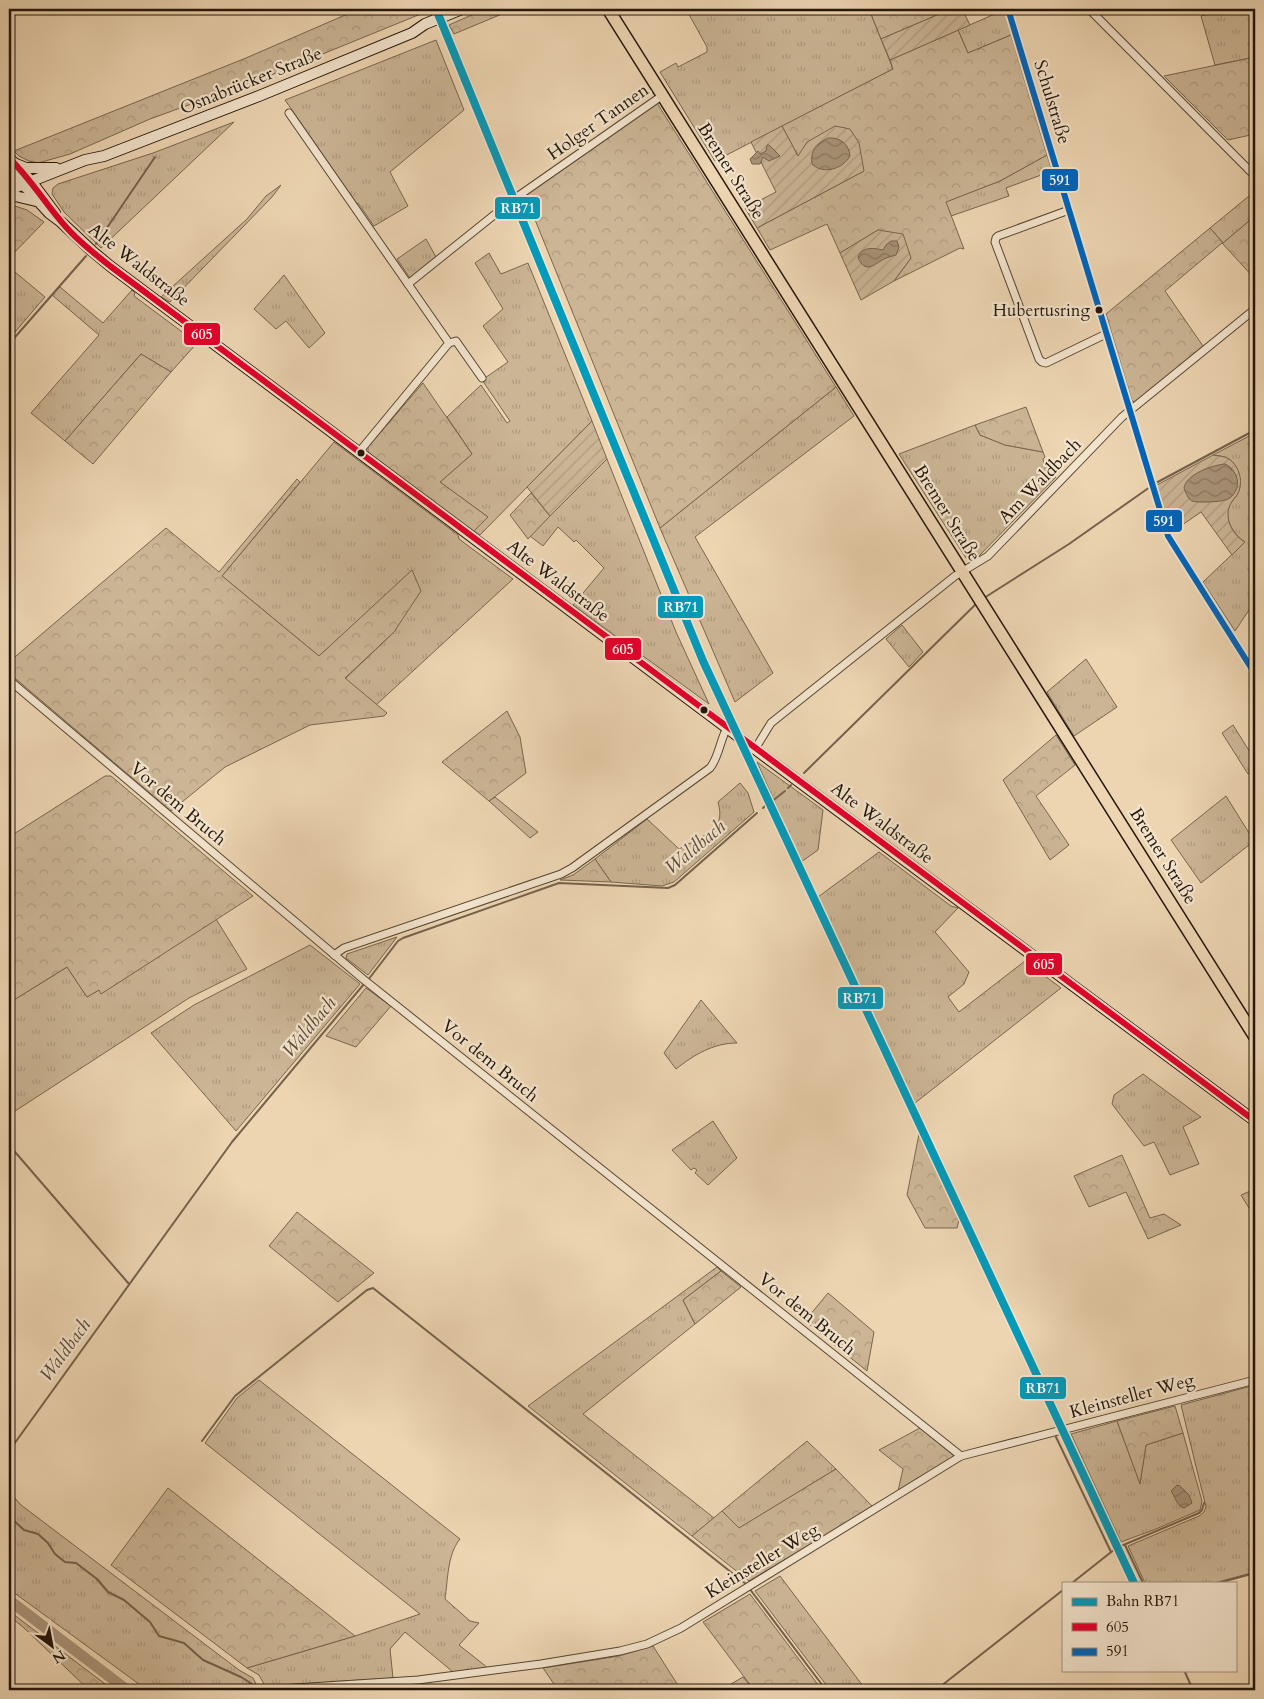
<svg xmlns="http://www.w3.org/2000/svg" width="1264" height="1699" font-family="Cardo,serif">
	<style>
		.grass { fill: url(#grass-tufts); stroke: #78664f }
		.forest { fill: url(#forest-crowns); stroke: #78664f }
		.garden { fill: url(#garden-furrows); stroke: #78664f }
		.water { fill: url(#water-waves); stroke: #74624c }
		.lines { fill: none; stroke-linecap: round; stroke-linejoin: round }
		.stream { stroke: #74624c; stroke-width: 2 }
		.river { stroke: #a99479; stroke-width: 11 }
		.street-casing { stroke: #574633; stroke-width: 9 }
		.secondary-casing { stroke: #251609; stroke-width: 12 }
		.primary-casing { stroke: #251609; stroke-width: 14 }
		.street { stroke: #f3e4cd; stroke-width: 7 }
		.secondary { stroke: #f3e4cd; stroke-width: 10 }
		.primary { stroke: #edd5b2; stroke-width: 11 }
		.bus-1-casing { stroke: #f3e4cd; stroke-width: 10 }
		.bus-2-casing { stroke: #f3e4cd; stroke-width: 10 }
		.bus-1 { stroke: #e4002b; stroke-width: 6 }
		.bus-2 { stroke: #0065bd; stroke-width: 6 }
		.rail-1-casing { stroke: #f3e4cd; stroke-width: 11 }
		.rail-1 { stroke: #049aba; stroke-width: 8 }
		.bus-dot { fill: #251609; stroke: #f3e4cd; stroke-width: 2 }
		.labels { text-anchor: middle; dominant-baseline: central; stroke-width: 4.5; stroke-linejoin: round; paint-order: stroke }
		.bus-label { font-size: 17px; fill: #251609; stroke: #f3e4cd; text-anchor: end }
		.street-label { font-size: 18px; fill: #251609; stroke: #f3e4cd }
		.water-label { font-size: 19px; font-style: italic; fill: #5a4836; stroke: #f3e4cd }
		.line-badge { stroke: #f3e4cd; stroke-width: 2 }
		.badge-label { font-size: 14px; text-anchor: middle; font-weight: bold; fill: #fff }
	</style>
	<defs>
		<pattern id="grass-tufts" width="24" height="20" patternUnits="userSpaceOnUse" patternTransform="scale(1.25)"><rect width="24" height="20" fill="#cbb595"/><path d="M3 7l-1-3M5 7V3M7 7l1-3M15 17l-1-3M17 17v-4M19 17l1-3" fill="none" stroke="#ae9b7f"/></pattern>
		<pattern id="forest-crowns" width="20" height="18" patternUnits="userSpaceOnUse" patternTransform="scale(1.25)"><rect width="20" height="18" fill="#cbb595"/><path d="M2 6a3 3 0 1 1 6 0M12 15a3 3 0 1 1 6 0" fill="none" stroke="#ae9b7f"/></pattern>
		<pattern id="garden-furrows" width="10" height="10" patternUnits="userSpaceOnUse" patternTransform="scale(1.25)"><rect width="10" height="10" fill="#cbb595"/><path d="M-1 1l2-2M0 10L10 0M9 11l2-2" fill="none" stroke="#ae9b7f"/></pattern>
		<pattern id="water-waves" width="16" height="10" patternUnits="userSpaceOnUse" patternTransform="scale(1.25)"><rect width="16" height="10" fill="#a99479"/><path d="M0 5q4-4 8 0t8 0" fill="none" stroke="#897861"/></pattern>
	</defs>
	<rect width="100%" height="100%" fill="#edd5b2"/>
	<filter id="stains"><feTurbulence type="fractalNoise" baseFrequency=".004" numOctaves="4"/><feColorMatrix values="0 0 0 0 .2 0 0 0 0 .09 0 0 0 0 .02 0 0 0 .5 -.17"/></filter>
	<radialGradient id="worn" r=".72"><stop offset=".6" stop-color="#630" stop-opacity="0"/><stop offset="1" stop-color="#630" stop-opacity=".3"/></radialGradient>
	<!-- grass -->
	<g class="grass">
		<polygon points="686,9 869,9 893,69 715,161 660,72 676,63 678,67 707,52 707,47"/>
		<polygon points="1226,9 1255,9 1255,57 1215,65 1201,16"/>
		<polygon points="1004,10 1011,35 968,53 958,30"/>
		<polygon points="436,40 464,110 390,172 408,206 374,226 358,203 357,204 285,100"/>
		<polygon points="234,122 101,248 64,212 52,194 53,188 58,184 153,153"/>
		<polygon points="1047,155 1052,171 1006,188 1009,196 951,216 945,202 1000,181"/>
		<polygon points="281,185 272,197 170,302 161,297 247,219 266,196"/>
		<polygon points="1255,191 1255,216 1223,243 1210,228"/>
		<polygon points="426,239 436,257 410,278 397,259"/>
		<polygon points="489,253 501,274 528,263 592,421 480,535 474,531 488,517 440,482 472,454 447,417 481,385 507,423 510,421 482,380 508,362 483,326 503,309 475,263"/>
		<polygon points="9,267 45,297 9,339"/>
		<polygon points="284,275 325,333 309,348 286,321 276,329 254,309"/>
		<polygon points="60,287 103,323 132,290 135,293 134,296 197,343 171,372 141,354 65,441 31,413 99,335 52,295"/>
		<polygon points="836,387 854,416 695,537 773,673 735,702 660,528"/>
		<polygon points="975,425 980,435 1005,445 1043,452 1045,457 1043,459 1044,464 1056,477 977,558 966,558 899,454"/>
		<path d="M1255,433V604L1251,607L1235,631L1203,582L1245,542C1233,534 1223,518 1230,504C1233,500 1237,496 1239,491C1242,480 1239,466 1229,459C1225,456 1218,456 1213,455Z"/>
		<polygon points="334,442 458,535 459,539 513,579 376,705 345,679 394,632 412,571 319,656 222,576"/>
		<polygon points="607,459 676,632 709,704 573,605 604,568 576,540 574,542 558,527 543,546 530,536"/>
		<polygon points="902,625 923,652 909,667 886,639"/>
		<polygon points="1086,659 1117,707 1074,736 1047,692"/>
		<polygon points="1233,725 1255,760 1255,769 1248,774 1222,733"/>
		<polygon points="757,762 823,810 818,850 801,862"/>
		<path d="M740,783L748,793L754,812L674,882L662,886L611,882L595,859L647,819L679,849L713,831C721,822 721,813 718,802Z"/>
		<polygon points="1226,796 1254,841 1201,883 1171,840"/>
		<polygon points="495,797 538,832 530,838 489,801"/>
		<polygon points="879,852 951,906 958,908 935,932 969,972 964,984 948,997 959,1012 1025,961 1061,988 915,1103 818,897"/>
		<polygon points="216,919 247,969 189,998 9,1115 9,1003 67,967 87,997 99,990 102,993"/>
		<polygon points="397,937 368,975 346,958 347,954"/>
		<polygon points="310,945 360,984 236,1131 151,1033 194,1005"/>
		<path d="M701,1000L737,1043C713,1043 694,1055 676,1069L664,1053Z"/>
		<polygon points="1143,1074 1201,1117 1183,1127 1199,1164 1170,1175 1154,1142 1144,1146 1112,1104 1114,1095"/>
		<polygon points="713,1121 737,1158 708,1185 695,1173 697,1170 694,1168 691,1170 672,1150"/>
		<polygon points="1255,1189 1255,1218 1241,1195"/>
		<polygon points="717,1267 721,1271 683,1300 695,1324 583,1414 714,1518 692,1536 528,1406"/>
		<path d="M259,1380L460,1539C447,1555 448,1580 445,1599L470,1621L479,1623L459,1645L488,1668L453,1672L405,1632L390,1649L393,1678L265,1686L259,1675L247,1668L355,1636L420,1614L205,1443L237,1398Z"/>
		<polygon points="1255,1385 1255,1572 1214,1583 1145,1583 1128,1546 1199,1516 1204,1512 1206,1507 1181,1405"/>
		<polygon points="1117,1421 1140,1483 1146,1445 1183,1433 1202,1501 1200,1510 1156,1529 1121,1542 1071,1434"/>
		<polygon points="807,1441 836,1469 738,1529 722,1511"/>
		<polygon points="9,1491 21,1505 239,1670 253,1678 257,1686 198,1690 147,1690 9,1589"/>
		<polygon points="780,1576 866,1690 830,1690 755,1591"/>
		<polygon points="743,1677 754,1690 721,1690"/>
		<polygon points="418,1686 417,1690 337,1690"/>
	</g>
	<!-- forest -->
	<g class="forest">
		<polygon points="359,9 433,9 271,75 150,119 70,154 38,163 29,161 19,156 14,151 246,58"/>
		<polygon points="485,9 514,9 454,34 449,25"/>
		<polygon points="869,9 951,9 881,39"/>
		<polygon points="958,30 968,53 1011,35 1047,155 1000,181 946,202 964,249 960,248 894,281 911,258 878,230 840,253 827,224 770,250 757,228 864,171 798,156 782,126 893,69 890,60"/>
		<polygon points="1255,57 1255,134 1228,140 1164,76"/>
		<polygon points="657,103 836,387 660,528 525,195"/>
		<polygon points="15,206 27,210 44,222 9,258 9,207"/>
		<polygon points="1255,216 1255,279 1222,243 1165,291 1203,346 1136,402 1132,401 1106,314 1210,228 1223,243"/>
		<polygon points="141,354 171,372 93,464 65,441"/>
		<polygon points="423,383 472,454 440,482 488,517 474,531 368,452 368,447"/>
		<polygon points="1026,407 1043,452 1005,445 980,435 975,425"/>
		<polygon points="297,479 300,482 222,576 319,656 412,570 421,591 394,632 345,678 387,713 384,716 310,725 225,767 171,811 9,673 9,662 166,528 219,572"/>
		<polygon points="531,493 550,516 528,539 510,515"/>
		<polygon points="507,711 520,737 526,773 489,801 442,762"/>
		<polygon points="1056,735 1075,765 1036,796 1069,845 1050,860 1003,780"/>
		<polygon points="105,776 111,776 253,896 101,994 99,990 87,997 67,967 9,1003 9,837"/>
		<polygon points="595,859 611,882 560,880 573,875"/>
		<polygon points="366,988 391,1006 356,1047 326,1036"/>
		<polygon points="919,1134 959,1220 957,1228 925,1228 907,1195"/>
		<polygon points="1122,1155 1150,1218 1164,1214 1181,1225 1148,1239 1126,1192 1089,1207 1074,1176"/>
		<polygon points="297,1212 374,1273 338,1302 269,1246"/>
		<polygon points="721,1271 741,1287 695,1324 683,1300"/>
		<polygon points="828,1293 874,1332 867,1371 805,1321"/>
		<polygon points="1175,1406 1183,1433 1146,1445 1140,1484 1117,1421"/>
		<polygon points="920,1428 953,1455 953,1458 898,1491 903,1469 879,1450"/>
		<polygon points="836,1469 873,1507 749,1581 692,1536 722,1511 739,1528"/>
		<polygon points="168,1488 355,1636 247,1668 111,1565"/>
		<polygon points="750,1594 822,1690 754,1690 703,1622"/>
		<polygon points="9,1611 113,1690 89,1690 23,1627 9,1616"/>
		<polygon points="653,1646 681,1690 558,1690 543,1668 619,1656"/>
	</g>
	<!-- garden -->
	<g class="garden">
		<polygon points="951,9 962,9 970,25 890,60 881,39"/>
		<polygon points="782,126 798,156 807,142 835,126 850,129 859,143 864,171 757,228 745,208 776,192 751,142"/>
		<polygon points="878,230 903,234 911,258 894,281 861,300 840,253"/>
		<polygon points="592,421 607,459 550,516 527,487"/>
		<path d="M1213,455C1218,456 1225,456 1229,459C1240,467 1244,483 1237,495C1234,499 1230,503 1229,508C1225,521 1234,536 1245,542L1232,555L1201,512L1172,532L1157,485Z"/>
	</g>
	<!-- water -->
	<g class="water">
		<path d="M828,138C840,137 849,144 850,156C843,169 823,175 812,164C810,151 816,144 828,138Z"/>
		<polygon points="767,145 769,145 780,156 769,161 763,157 760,164 752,164 750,159 758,151 760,154 766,151"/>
		<path d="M891,241H897L899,247L896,255C892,256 888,257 884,259C873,265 866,274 858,258C861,246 874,248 883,250L886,245Z"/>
		<path d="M1225,464C1240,471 1242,491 1228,499C1224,502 1196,503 1192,501C1188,499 1186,493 1184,488C1186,474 1213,465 1225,464Z"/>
		<path d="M1177,1485L1180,1486L1189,1495L1192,1503L1184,1508C1177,1507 1175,1496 1171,1491Z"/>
	</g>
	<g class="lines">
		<!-- stream -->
		<g class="stream">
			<polyline points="96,244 155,157"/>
			<polyline points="9,344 86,256"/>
			<polyline points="1154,484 1255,430"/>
			<polyline points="984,598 1069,544 1150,487"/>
			<polyline points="804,773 978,602"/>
			<polyline points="788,788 791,785"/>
			<polyline points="771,802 785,791"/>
			<polyline points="763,808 767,804"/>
			<polyline points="368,980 398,941 403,938 559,883 668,888 675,885 757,813"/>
			<polyline points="9,1145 129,1284"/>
			<polyline points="1056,1437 1111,1552"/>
			<polyline points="202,1441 235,1396 367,1290 373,1288 746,1584"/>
			<polyline points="9,1451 232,1142 364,984"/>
			<polyline points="9,1516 24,1530 38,1534 48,1543 55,1554 65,1562 76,1563 97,1579 108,1592 124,1600 150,1622 159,1636 184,1643 203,1660 241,1677 252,1684 253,1690"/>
			<polyline points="1125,1545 1143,1583"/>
			<polyline points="1121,1546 1199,1513 1202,1510 1204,1503"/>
			<polyline points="1072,1583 1115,1549"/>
			<polyline points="1218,1583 1255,1573"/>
			<polyline points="749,1588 826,1690"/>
			<polyline points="1184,1670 1193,1690"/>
			<polyline points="936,1690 1063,1590"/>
		</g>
		<!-- river -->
		<polyline class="river" points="9,1600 127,1690"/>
		<!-- street casing -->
		<g class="street-casing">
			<g id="street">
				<polyline points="1008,9 1168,536 1255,674"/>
				<polyline points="1089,9 1255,176"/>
				<polyline points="289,113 449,343 456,341 482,378"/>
				<polyline points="1069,210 998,236 996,238 995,242 1039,359 1042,362 1046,363 1106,334"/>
				<polyline points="408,284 514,199 663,95"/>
				<polyline points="359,452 449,343"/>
				<polyline points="9,680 363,979 961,1456"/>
				<polyline points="755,749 771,723 955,576 988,556 1122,417 1255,309"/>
				<path d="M334,955L344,948L561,874L572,868L710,768C719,757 720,740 727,728"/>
				<polyline points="265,1690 418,1680 541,1664 620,1651 647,1644 681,1628 961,1456 1255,1380"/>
			</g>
		</g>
		<!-- secondary casing -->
		<g class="secondary-casing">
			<g id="secondary">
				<polyline points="9,158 31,181 55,213"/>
				<polyline points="16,164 26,168 56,168"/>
				<polyline points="9,169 49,213 61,222 92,251 110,266 759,752 1255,1121"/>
				<polyline points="9,190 85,160 104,156 259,96 412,33 425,24 462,9"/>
				<polyline points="9,197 15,196 36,201"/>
			</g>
		</g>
		<!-- primary casing -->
		<g class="primary-casing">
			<polyline id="primary" points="608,9 1255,1037"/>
		</g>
		<!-- street -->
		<use href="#street" class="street"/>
		<!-- secondary -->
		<use href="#secondary" class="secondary"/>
		<!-- primary -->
		<use href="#primary" class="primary"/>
		<!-- bus-1 casing -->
		<g class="bus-1-casing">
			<path id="bus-1" d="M9,158C31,179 46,205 66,227C79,242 95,254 110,266L1255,1121"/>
		</g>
		<!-- bus-2 casing -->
		<g class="bus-2-casing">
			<polyline id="bus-2" points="1008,9 1168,536 1255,674"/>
		</g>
		<!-- bus-1 -->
		<use href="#bus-1" class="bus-1"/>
		<!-- bus-2 -->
		<use href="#bus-2" class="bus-2"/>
		<!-- rail-1 casing -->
		<g class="rail-1-casing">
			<polyline id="rail-1" points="436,9 703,661 1134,1583"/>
		</g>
		<!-- rail-1 -->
		<use href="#rail-1" class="rail-1"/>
	</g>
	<!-- markers -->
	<g class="bus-dot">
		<circle cx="1099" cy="310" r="4.5"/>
		<circle cx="361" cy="453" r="4.5"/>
		<circle cx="704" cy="710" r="4.5"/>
	</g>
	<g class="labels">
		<!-- bus labels -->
		<g class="bus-label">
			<text x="1090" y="310">Hubertusring</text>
		</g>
		<!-- street labels -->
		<g class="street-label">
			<text transform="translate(251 81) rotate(-22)">Osnabrücker Straße</text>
			<text transform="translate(1052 102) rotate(73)">Schulstraße</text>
			<text transform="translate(598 122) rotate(-35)">Holger Tannen</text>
			<text transform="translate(731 171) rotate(58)">Bremer Straße</text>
			<text transform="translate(139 265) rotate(38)">Alte Waldstraße</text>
			<text transform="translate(1040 481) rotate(-46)">Am Waldbach</text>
			<text transform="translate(947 513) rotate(58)">Bremer Straße</text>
			<text transform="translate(558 581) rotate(37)">Alte Waldstraße</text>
			<text transform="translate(178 804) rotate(40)">Vor dem Bruch</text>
			<text transform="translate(882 823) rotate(37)">Alte Waldstraße</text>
			<text transform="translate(1163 856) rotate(58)">Bremer Straße</text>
			<text transform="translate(490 1061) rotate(39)">Vor dem Bruch</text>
			<text transform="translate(807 1314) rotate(39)">Vor dem Bruch</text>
			<text transform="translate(1132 1396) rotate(-15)">Kleinsteller Weg</text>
			<text transform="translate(762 1561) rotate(-31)">Kleinsteller Weg</text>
		</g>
		<!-- water labels -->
		<g class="water-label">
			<text transform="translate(695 847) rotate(-40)">Waldbach</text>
			<text transform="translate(309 1027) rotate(-50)">Waldbach</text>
			<text transform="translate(65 1350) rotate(-54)">Waldbach</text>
		</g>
	</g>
	<g class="line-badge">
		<rect x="1041" y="168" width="38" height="24" rx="5" fill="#0065bd"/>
		<rect x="494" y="196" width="47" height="24" rx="5" fill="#049aba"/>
		<rect x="183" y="322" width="38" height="24" rx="5" fill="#e4002b"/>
		<rect x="1145" y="509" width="38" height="24" rx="5" fill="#0065bd"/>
		<rect x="657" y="595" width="47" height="24" rx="5" fill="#049aba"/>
		<rect x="604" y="637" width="38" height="24" rx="5" fill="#e4002b"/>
		<rect x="1025" y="952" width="38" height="24" rx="5" fill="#e4002b"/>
		<rect x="837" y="986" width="47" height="24" rx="5" fill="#049aba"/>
		<rect x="1019" y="1376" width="48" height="24" rx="5" fill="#049aba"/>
	</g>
	<g class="badge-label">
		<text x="1060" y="185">591</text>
		<text x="518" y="213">RB71</text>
		<text x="202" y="339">605</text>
		<text x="1164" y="526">591</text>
		<text x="681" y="612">RB71</text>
		<text x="623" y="654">605</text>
		<text x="1044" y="969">605</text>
		<text x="860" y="1003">RB71</text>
		<text x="1043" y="1393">RB71</text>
	</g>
	<!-- margin -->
	<rect width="1264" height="1699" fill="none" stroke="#edd5b2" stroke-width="30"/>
	<rect x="10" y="10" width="1244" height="1679" fill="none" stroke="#251609" stroke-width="2.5"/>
	<rect x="15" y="15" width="1234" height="1669" fill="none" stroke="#251609"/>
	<!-- legend -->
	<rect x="1062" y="1582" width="175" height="90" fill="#f3e4cd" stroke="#a1927f"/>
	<rect x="1072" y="1598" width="25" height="8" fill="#049aba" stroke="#a1927f"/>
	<text x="1106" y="1606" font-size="15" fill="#251609">Bahn RB71</text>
	<rect x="1072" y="1623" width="25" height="8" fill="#e4002b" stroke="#a1927f"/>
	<text x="1106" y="1632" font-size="15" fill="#251609">605</text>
	<rect x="1072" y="1648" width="25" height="8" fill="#0065bd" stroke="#a1927f"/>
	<text x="1106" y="1656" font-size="15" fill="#251609">591</text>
	<!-- north arrow -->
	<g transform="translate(52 1646) rotate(148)" stroke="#f3e4cd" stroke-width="4" paint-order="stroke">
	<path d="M0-4L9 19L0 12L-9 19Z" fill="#251609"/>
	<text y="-8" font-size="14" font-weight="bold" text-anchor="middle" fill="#251609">N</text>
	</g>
	<rect width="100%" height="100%" filter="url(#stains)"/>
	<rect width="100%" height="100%" fill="url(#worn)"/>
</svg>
